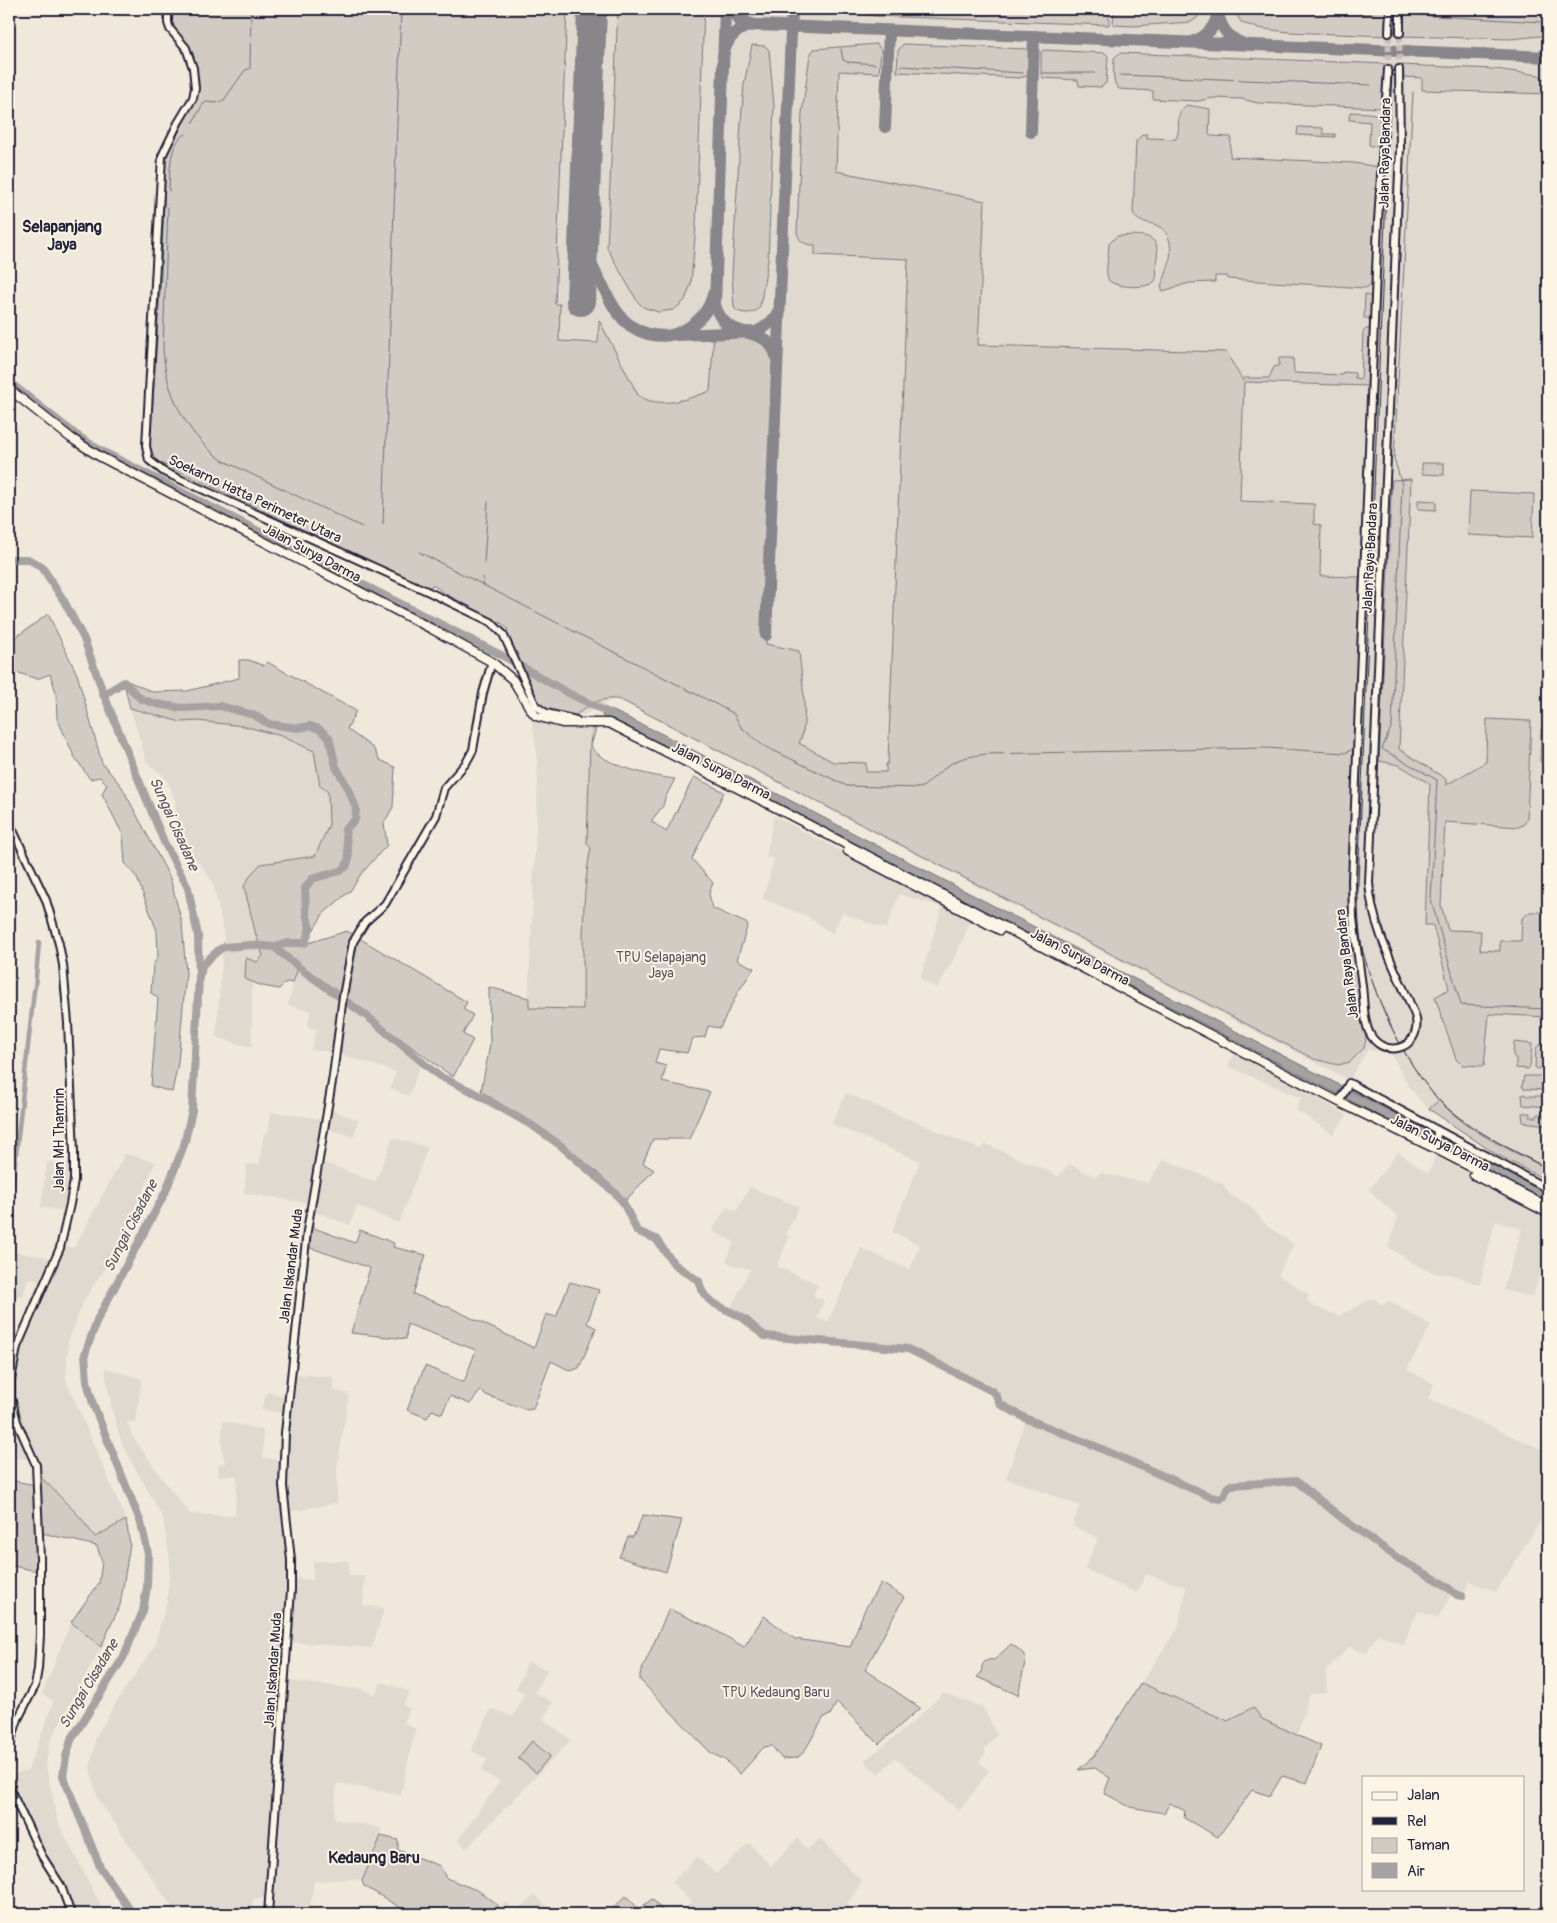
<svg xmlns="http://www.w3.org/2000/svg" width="1557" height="1923" font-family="Pangolin,sans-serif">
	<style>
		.built { fill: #e0d9cf }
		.green { fill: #d1cbc3; stroke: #7a767f }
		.water { fill: #a6a2a2; stroke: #716f79 }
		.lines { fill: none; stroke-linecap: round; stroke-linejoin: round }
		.stream { stroke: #716f79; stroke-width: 1 }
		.canal { stroke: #a6a2a2; stroke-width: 4.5 }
		.river { stroke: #a6a2a2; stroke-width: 8 }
		.taxiway { stroke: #88858b; stroke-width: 12 }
		.runway { stroke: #88858b; stroke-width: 30 }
		.secondary-tunnel { stroke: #c6c0bb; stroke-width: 6; stroke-dasharray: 6 3; stroke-linecap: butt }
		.secondary-casing { stroke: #22223b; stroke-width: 10 }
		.primary-casing { stroke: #22223b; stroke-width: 11 }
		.secondary { stroke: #fcf5e5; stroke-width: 6 }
		.primary { stroke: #fcf5e5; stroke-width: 8 }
		.rail { stroke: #22223b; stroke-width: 1 }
		.secondary-bridge-casing { stroke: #22223b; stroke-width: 10; stroke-linecap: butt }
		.secondary-bridge { stroke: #fcf5e5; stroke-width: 6 }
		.labels { text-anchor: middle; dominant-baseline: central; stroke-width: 4; stroke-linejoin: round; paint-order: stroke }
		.street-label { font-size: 14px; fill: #22223b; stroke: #fcf5e5 }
		.park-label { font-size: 14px; fill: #575564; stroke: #fcf5e5 }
		.water-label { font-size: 15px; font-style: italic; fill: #575564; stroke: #fcf5e5 }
		.quarter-label { font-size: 16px; font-weight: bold; fill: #22223b; stroke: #fcf5e5 }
	</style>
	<rect width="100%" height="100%" fill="#efe8db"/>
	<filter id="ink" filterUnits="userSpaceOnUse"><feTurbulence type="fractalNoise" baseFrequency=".02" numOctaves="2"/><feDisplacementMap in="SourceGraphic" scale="10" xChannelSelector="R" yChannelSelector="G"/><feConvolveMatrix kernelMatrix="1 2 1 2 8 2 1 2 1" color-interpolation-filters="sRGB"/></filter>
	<g filter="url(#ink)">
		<!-- built -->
		<g class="built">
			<polygon points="241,9 1548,9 1548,1182 1494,1154 1427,1108 1409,1087 1392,1055 1368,1049 1349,1080 623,702 614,699 584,715 568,715 564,729 592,729 587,844 592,848 586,873 584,894 583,1009 528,1008 538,780 536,747 532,721 540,723 544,709 521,668 506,633 508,629 501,623 444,594 434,585 428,589 178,474 155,461 150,452 164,197 168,198 170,194 164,190 165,157 195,101 197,89 219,91"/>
			<polygon points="130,708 181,722 197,721 244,726 281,736 315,751 320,786 328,792 329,825 315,856 261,864 252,873 244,886 256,935 263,956 257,962 246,958 245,979 252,982 252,1048 216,1037 224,933 212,880 186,847 176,825 175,799 166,778 147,763"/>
			<polygon points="774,816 972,919 953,960 937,988 920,979 942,907 899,894 886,929 842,913 833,934 807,916 763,899 774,859 766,857"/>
			<polygon points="298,964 424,1056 409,1096 390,1088 396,1072 333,1052 311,1050 317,1029 308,1028 310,1011 288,1005"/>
			<polygon points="1234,1054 1299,1087 1347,1115 1333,1134 1296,1110 1301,1098 1228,1066"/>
			<polygon points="846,1093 980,1149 986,1144 1059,1176 1069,1164 1096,1177 1100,1173 1148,1183 1164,1159 1223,1184 1231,1196 1249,1205 1267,1226 1294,1244 1278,1275 1308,1294 1307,1301 1311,1305 1339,1316 1373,1298 1383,1305 1389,1301 1394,1304 1431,1325 1407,1369 1434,1384 1428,1399 1548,1452 1548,1509 1496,1592 1469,1581 1462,1598 1452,1593 1438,1618 1418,1611 1403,1645 1378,1634 1366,1653 1349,1647 1326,1671 1327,1692 1309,1695 1297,1736 1262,1719 1229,1721 1141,1683 1178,1628 1186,1587 1146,1574 1137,1593 1085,1569 1098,1538 1072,1526 1080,1506 1006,1478 1026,1420 999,1406 995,1391 909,1348 819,1345 766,1336 747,1319 730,1310 750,1269 735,1266 726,1261 734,1242 712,1231 726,1207 736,1211 750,1187 799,1207 786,1234 789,1237 777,1266 818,1285 813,1295 824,1301 817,1318 828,1322 861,1248 910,1270 920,1245 892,1232 920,1161 831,1124"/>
			<polygon points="325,1107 358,1120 354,1137 329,1129 322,1162 375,1182 393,1138 428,1147 399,1223 357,1206 350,1225 309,1210 309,1203 244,1193 247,1164 259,1165 264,1133 268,1134 271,1112 324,1119"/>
			<polygon points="1398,1152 1429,1174 1435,1156 1548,1215 1548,1274 1541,1272 1532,1297 1503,1290 1522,1229 1495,1221 1480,1285 1451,1274 1438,1274 1419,1267 1388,1247 1398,1217 1369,1190"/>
			<polygon points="125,1154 156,1162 114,1254 84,1300 68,1343 66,1380 126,1520 95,1537 81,1518 36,1472 32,1459 9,1458 9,1422 14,1421 9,1401 9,1362 26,1312 39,1281 28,1278 23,1297 9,1294 9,1281 11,1251 51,1258 56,1244 74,1248"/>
			<polygon points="47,1162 69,1163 69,1183 65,1211 41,1207"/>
			<polygon points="105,1368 142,1379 135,1422 127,1422 133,1437 163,1480 190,1514 235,1516 237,1476 218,1476 218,1464 225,1463 221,1443 223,1421 263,1430 263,1458 280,1460 283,1413 261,1409 267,1392 290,1397 292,1374 333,1377 333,1390 349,1394 337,1467 337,1503 290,1512 294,1578 313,1580 313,1561 349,1561 349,1576 365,1576 363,1605 384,1608 372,1648 290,1642 288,1681 361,1689 375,1695 382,1682 410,1692 403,1705 410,1709 404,1723 415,1729 401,1795 337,1783 334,1819 381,1828 381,1836 362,1881 356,1879 314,1881 309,1914 265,1914 266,1898 253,1899 250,1914 177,1914 98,1799 90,1769 96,1736 117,1701 154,1647 167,1602 170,1560 163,1518 122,1444 111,1406"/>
			<polygon points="71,1622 101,1647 50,1741 46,1766 58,1822 105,1914 83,1914 77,1912 20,1811 10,1775 28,1770 54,1701 42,1694"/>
			<polygon points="528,1662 547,1670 535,1693 553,1702 543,1719 571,1740 466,1849 458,1840 500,1781 481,1772 487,1759 471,1751 491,1708 513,1717 525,1693 516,1689"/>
			<polygon points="943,1693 983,1707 997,1735 984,1750 986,1753 979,1762 989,1771 959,1811 895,1758 879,1774 864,1761 910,1725"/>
			<polygon points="798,1838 807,1850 820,1839 862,1882 847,1904 857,1914 679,1914 691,1902 672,1882 697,1857 716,1874 749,1843 771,1866"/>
			<polygon points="535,1895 554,1914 491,1914 506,1902 514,1912"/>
		</g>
		<!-- green -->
		<g class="green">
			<path d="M172,9H567L555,304H560L559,341L598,343L599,320L638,395C658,410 689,399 710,391L714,333C743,333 773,328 777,365L766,644L799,651C801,675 810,723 799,743L833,762L866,763V772H886V764L888,763L908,259L815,255V245C805,245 799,242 797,232L802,113L810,55L814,49L877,44L881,50L879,73L839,71L836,171L985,201L978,345L1226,352L1243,381L1244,378H1269L1274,367L1279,365V358H1293L1294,373L1343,375V372L1355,373V378L1361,379L1363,332L1366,329H1372L1369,386L1244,382L1240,501L1314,504V524L1321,525L1320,576L1359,577L1352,910L1358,973L1356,974L1362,1016L1366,1039L1364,1048L1350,1062L1338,1065L1314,1059L621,700C602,696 590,704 576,715L537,706L506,633L508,629L501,623L444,593L433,585L428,588L159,462L154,457L150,445L161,276L166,157L199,92L195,63L185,40L175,31L172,19Z"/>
			<polygon points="618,9 704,9 696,226 691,284 685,300 680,305 673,310 658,312 643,307 637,301 607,248"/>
			<polygon points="825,9 1109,9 1109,25 875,16"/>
			<polygon points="1114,9 1200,9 1197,18 1191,22 1134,26 1113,25"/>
			<polygon points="1237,9 1388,9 1387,36 1288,32 1258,28 1242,23 1237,16"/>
			<polygon points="1402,9 1542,9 1548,12 1548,31 1541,36 1510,39 1401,36"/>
			<polygon points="903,44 1027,49 1030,53 1029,75 1020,78 897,72 898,51"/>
			<path d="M752,45L765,46L769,50L774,106L768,260L760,306L756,311C749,314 740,314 734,308L732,275L741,123L744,84Z"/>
			<polygon points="1044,50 1105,53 1108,56 1106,83 1101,87 1079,86 1078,80 1043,78 1041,75 1041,52"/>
			<path d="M1120,53L1387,64L1385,106L1384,108L1258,103L1242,99L1213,98L1198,101L1153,99V91L1119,89C1111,82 1114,69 1114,58Z"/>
			<polygon points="1400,65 1495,69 1539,75 1548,82 1548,94 1422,90 1422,78 1400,77"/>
			<path d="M1187,105L1210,109L1209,134L1212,136L1231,137L1230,157L1354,163L1378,167L1372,285L1365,288L1228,279L1227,276H1215V282L1189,283L1163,291L1161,286C1169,269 1180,235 1156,225C1146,221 1137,224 1133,212L1136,141L1143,134H1147V138L1176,139C1182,127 1173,113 1187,105Z"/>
			<path d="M1350,112C1382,114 1384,110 1379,144L1376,146H1370L1369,144L1370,122L1349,120Z"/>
			<polygon points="1298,127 1323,128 1323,134 1335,134 1335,137 1297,135"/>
			<path d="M1117,236C1129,236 1155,231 1157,248C1158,253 1157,258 1156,263C1156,269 1158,278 1154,282C1148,289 1112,288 1108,279C1105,270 1109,254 1109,244Z"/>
			<polygon points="1365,294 1373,298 1371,322 1369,322 1369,318 1364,318"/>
			<polygon points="1422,463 1444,463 1444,475 1422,474"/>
			<polygon points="1411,479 1399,749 1446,779 1446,785 1486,762 1487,719 1531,721 1527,819 1524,824 1519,827 1445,822 1441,905 1448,930 1481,931 1480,950 1500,951 1500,941 1521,941 1522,918 1530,912 1548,912 1548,1017 1489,1014 1484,1066 1462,1065 1456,1059 1435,997 1449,989 1433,925 1425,925 1430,784 1399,765 1379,761 1392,480"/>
			<polygon points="1470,491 1534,494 1532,538 1468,535"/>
			<polygon points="1418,500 1436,501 1436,510 1418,509"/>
			<polygon points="48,614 77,674 102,763 122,787 170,878 182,923 186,973 178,1063 172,1092 151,1086 158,998 151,993 153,965 158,957 157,931 137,878 125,863 123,835 102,794 107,784 100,777 90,779 74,756 57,718 56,692 50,674 37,679 13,671 9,661 9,642"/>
			<polygon points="239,660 249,660 264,666 267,662 356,711 347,729 373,748 380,760 395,767 393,807 384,823 387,845 361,874 351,890 323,914 305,944 347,931 467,1002 463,1009 473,1015 463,1034 473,1040 453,1077 299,965 293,983 286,982 279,989 262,986 245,979 246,958 257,962 263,956 256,935 244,886 252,873 261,864 315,856 329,825 328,792 320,786 314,751 281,736 244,726 197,721 181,722 130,708 123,679 153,692 187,691 239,678"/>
			<path d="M596,728L591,746C600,765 655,777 675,779L665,798L663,806L651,821L666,832L694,777L724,792L692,859L713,883L709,893L712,908L748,924L737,960L754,968L738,992L720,1028L708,1026L705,1037L693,1038L687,1053L659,1049L655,1063L666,1066L662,1082L710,1092L689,1139H653L643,1163L654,1170L625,1201L595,1170L537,1128L481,1091L490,1045L489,987L529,998V1008L583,1009C584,955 580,901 591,848L587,844L590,744L592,729Z"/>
			<polygon points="1541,729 1548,729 1548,762 1540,762"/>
			<polygon points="1514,1042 1532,1044 1530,1066 1528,1069 1516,1068 1516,1059 1513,1055"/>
			<polygon points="1539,1045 1548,1045 1547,1070 1537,1069 1535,1067 1536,1048"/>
			<polygon points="1524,1076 1548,1076 1548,1090 1524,1089 1522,1086"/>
			<polygon points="1524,1094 1528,1096 1548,1096 1548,1107 1523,1105 1522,1095"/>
			<path d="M1439,1100C1467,1132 1511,1150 1548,1169V1181L1494,1153L1429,1109Z"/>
			<polygon points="1522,1113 1530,1113 1530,1117 1537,1117 1538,1114 1542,1114 1543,1117 1546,1117 1547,1114 1548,1114 1548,1125 1523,1122"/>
			<polygon points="311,1227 355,1243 360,1230 394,1243 393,1247 426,1255 413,1294 451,1308 534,1348 546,1314 556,1317 570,1282 599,1290 587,1323 596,1328 579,1368 571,1371 551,1361 533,1409 527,1410 486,1395 481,1390 470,1404 450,1396 442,1414 432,1410 427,1418 407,1410 425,1366 464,1382 476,1350 407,1324 406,1339 351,1333 370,1268 308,1247"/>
			<polygon points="36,1472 81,1518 95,1537 126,1520 130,1544 120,1605 101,1647 71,1622 99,1583 102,1562 97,1546 42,1533 41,1572 9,1565 9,1480 36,1485"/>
			<polygon points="643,1515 682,1520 666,1572 619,1557 628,1537 633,1537"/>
			<polygon points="881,1583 904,1597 865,1670 920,1708 879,1744 837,1702 830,1715 824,1717 804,1752 797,1758 782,1759 772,1746 764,1747 740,1774 725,1760 711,1753 640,1680 640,1674 669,1609 713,1629 744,1647 764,1616 795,1639 850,1647 865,1609"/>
			<path d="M1011,1644L1021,1651L1026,1658L1018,1695L977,1677L982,1672C980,1664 986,1658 994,1660Z"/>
			<polygon points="1141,1683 1228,1721 1253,1707 1262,1719 1321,1746 1307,1783 1282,1776 1270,1796 1252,1790 1218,1837 1184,1818 1185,1811 1170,1803 1164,1813 1130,1807 1104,1793 1110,1778 1095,1768 1078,1770 1095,1755"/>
			<polygon points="532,1741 550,1756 536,1773 518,1758"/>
			<polygon points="381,1836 398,1840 398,1850 440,1866 446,1878 479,1891 499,1906 491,1914 449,1914 433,1912 424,1914 411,1914 364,1886 362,1881"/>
			<polygon points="626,1896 639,1909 652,1899 666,1914 617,1914 612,1909"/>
		</g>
		<!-- water -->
		<polygon class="water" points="609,709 662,734 1548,1193 1548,1201 1416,1135 1202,1023 602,716 603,711"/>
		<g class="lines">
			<!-- stream -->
			<g class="stream">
				<polyline points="1250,9 1374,14"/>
				<polyline points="1418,15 1541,22"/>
				<polyline points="841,49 843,60 848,62 875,64"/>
				<polyline points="901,66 1023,73"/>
				<polyline points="1042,73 1095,73"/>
				<polyline points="1120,75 1371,85"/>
				<polyline points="1413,92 1394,458 1402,485 1392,725 1382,749 1437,780 1431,900 1461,1005 1548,1009"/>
				<polyline points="193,122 203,104 207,102 216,103 224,100 245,70 250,69 251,9"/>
				<path d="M169,191C170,174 168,142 186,134"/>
				<path d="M168,207L163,347C165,392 185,433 222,460L362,527"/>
				<polyline points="383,524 401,9"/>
				<path d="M419,552L733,713L741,727L762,745L847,786L919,788L924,786C949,764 952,758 987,754L1266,748L1345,753L1353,749"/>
				<polyline points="484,563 488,502"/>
				<polyline points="483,585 483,577"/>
			</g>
			<!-- canal -->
			<g class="canal">
				<polyline points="35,988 39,942"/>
				<polyline points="9,1218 34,991"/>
			</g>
			<!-- river -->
			<g class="river">
				<polyline points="9,382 75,434 100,450 503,656 568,693 611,714"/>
				<polyline points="9,559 28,559 42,567 64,601 84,639 104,695 164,842 188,888 198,936 199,977 192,1110 184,1145 165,1193 97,1320 85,1354 87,1381 93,1404 141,1523 148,1554 147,1587 143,1611 123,1658 71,1740 66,1757 63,1776 101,1869 133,1914"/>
				<polyline points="102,692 103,695 124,682 141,699 157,704 182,708 220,706 254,715 269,724 298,728 310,726 319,729 329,737 336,767 348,788 356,808 355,820 345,829 349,858 346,867 340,871 312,879 305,888 306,913 310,928 305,943 288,943 274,947 250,945 225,947 220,949 202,965 201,972"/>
				<path d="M274,947L301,969L368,1017L439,1076L471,1091L533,1126L560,1145L615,1193L623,1202L637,1231L656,1239L674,1264L699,1281C703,1307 729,1307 747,1321C754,1327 757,1331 765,1336L908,1349L992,1391L996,1395L1000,1404L1027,1419L1095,1446L1211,1497L1220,1499L1224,1496L1227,1488L1231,1485L1296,1481L1343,1519L1399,1559L1442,1583L1457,1595L1462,1596"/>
			</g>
			<!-- taxiway -->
			<g class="taxiway">
				<path d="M725,9L715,305C727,346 768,320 777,359"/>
				<polyline points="730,9 739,20 755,25"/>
				<path d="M1218,9C1219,25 1226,37 1242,43"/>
				<path d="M1192,42C1207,37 1216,27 1218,11"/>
				<path d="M723,56C727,37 738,26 757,25L1548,57"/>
				<polyline points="885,127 889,31"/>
				<polyline points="1031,132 1034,36"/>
				<path d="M584,217C584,227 583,238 585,248C588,261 596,274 603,286C607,295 612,305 618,313C632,333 660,342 682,331C698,323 709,311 713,294"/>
				<path d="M677,335L756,332C767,327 774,321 779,310"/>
				<polyline points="766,635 792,9"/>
			</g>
			<!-- runway -->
			<polyline class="runway" points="581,301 592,9"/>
			<!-- secondary-tunnel -->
			<g class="secondary-tunnel">
				<polyline points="1388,69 1389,33"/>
				<polyline points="1399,69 1400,33"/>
			</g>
			<!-- secondary casing -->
			<g class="secondary-casing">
				<g id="secondary">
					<polyline points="168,9 168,23 170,29 186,48 193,68 195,88 193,98 178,123 162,156 146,446 149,460 164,472 429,592 491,622 503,634 536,706 546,713 576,720"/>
					<polyline points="1389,33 1390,9"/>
					<polyline points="1400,33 1400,9"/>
					<path d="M1399,69L1400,148L1369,883C1372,925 1392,963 1409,1001"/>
					<polyline points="9,822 46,900 59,944 63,965 68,1023 74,1151 74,1180 70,1204 60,1248 17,1347 11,1380 11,1397 17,1422 36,1465 40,1558 40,1635 38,1669 35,1686 18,1719 9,1747"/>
					<polyline points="1362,986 1353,918 1352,881 1378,221 1388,69"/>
					<polyline points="1339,1102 1349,1083 1548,1189"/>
					<polyline points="1436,1149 1437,1130"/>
					<polyline points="9,1787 42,1856 61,1886 71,1914"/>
					<polyline points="268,1914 291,1590 291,1560 283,1486 285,1433 307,1231 333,1076 343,996 353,942 365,922 385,904 436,816 444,788 466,763 473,750 483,693 492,662"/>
					<polyline points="418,1914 432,1914"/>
				</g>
			</g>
			<!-- primary casing -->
			<g class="primary-casing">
				<g id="primary">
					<polyline points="9,389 71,438 99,456 430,628 492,662 513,680 531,710 536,716 562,723 609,723 765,802 1343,1104 1436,1149 1548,1207"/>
					<polyline points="848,851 1000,930"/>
					<polyline points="1474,1175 1548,1213"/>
				</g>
			</g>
			<!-- secondary -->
			<use href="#secondary" class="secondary"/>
			<!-- primary -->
			<use href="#primary" class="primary"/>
			<!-- rail -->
			<g class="rail">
				<polyline points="1395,33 1396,9"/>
				<path d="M1391,69L1358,884C1358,906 1358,930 1363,952C1376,1001 1409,1074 1447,1108C1477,1134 1514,1150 1548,1169"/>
			</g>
			<!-- secondary-bridge casing -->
			<g class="secondary-bridge-casing">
				<path id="secondary-bridge" d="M1362,986C1364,1001 1363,1019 1369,1032C1382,1060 1421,1050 1416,1019C1415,1013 1411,1007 1409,1001"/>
			</g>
			<!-- secondary-bridge -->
			<use href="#secondary-bridge" class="secondary-bridge"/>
		</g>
	</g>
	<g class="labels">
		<!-- street labels -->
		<g class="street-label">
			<text transform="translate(1385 153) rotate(-89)">Jalan Raya Bandara</text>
			<text transform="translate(255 499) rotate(25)">Soekarno Hatta Perimeter Utara</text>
			<text transform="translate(312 553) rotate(28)">Jalan Surya Darma</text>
			<text transform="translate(1370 558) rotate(-87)">Jalan Raya Bandara</text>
			<text transform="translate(721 771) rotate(27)">Jalan Surya Darma</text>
			<text transform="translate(1080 957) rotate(27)">Jalan Surya Darma</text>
			<text transform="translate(1347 964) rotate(-97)">Jalan Raya Bandara</text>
			<text transform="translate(59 1140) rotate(-90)">Jalan MH Thamrin</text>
			<text transform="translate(1440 1143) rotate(27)">Jalan Surya Darma</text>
			<text transform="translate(291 1266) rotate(-83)">Jalan Iskandar Muda</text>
			<text transform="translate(273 1670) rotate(-86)">Jalan Iskandar Muda</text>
		</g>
		<!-- park labels -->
		<g class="park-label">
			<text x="661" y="957">TPU Selapajang<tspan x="661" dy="16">Jaya</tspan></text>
			<text x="776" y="1692">TPU Kedaung Baru</text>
		</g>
		<!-- water labels -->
		<g class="water-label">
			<text transform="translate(174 824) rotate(66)">Sungai Cisadane</text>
			<text transform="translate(131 1226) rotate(-63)">Sungai Cisadane</text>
			<text transform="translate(89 1684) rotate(-59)">Sungai Cisadane</text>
		</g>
		<!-- quarter labels -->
		<g class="quarter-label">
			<text x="62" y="227">Selapanjang<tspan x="62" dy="18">Jaya</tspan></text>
			<text x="374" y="1858">Kedaung Baru</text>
		</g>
	</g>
	<!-- margin -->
	<rect width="1557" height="1923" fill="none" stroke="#fcf5e5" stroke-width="30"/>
	<rect x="15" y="15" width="1527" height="1893" fill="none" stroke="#22223b" stroke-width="2" filter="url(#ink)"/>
	<!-- legend -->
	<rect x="1362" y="1776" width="162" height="115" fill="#fcf5e5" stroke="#a5a1a1"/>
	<rect x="1372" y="1792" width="25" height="8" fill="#fcf5e5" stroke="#a5a1a1"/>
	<text x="1407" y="1800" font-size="15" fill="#22223b">Jalan</text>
	<rect x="1372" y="1817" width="25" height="8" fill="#22223b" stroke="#a5a1a1"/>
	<text x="1407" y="1826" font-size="15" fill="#22223b">Rel</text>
	<rect x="1372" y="1838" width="25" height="15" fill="#d1cbc3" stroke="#a5a1a1"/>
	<text x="1407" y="1850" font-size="15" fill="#22223b">Taman</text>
	<rect x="1372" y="1863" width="25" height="15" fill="#a6a2a2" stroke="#a5a1a1"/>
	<text x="1407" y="1876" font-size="15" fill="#22223b">Air</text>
</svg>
